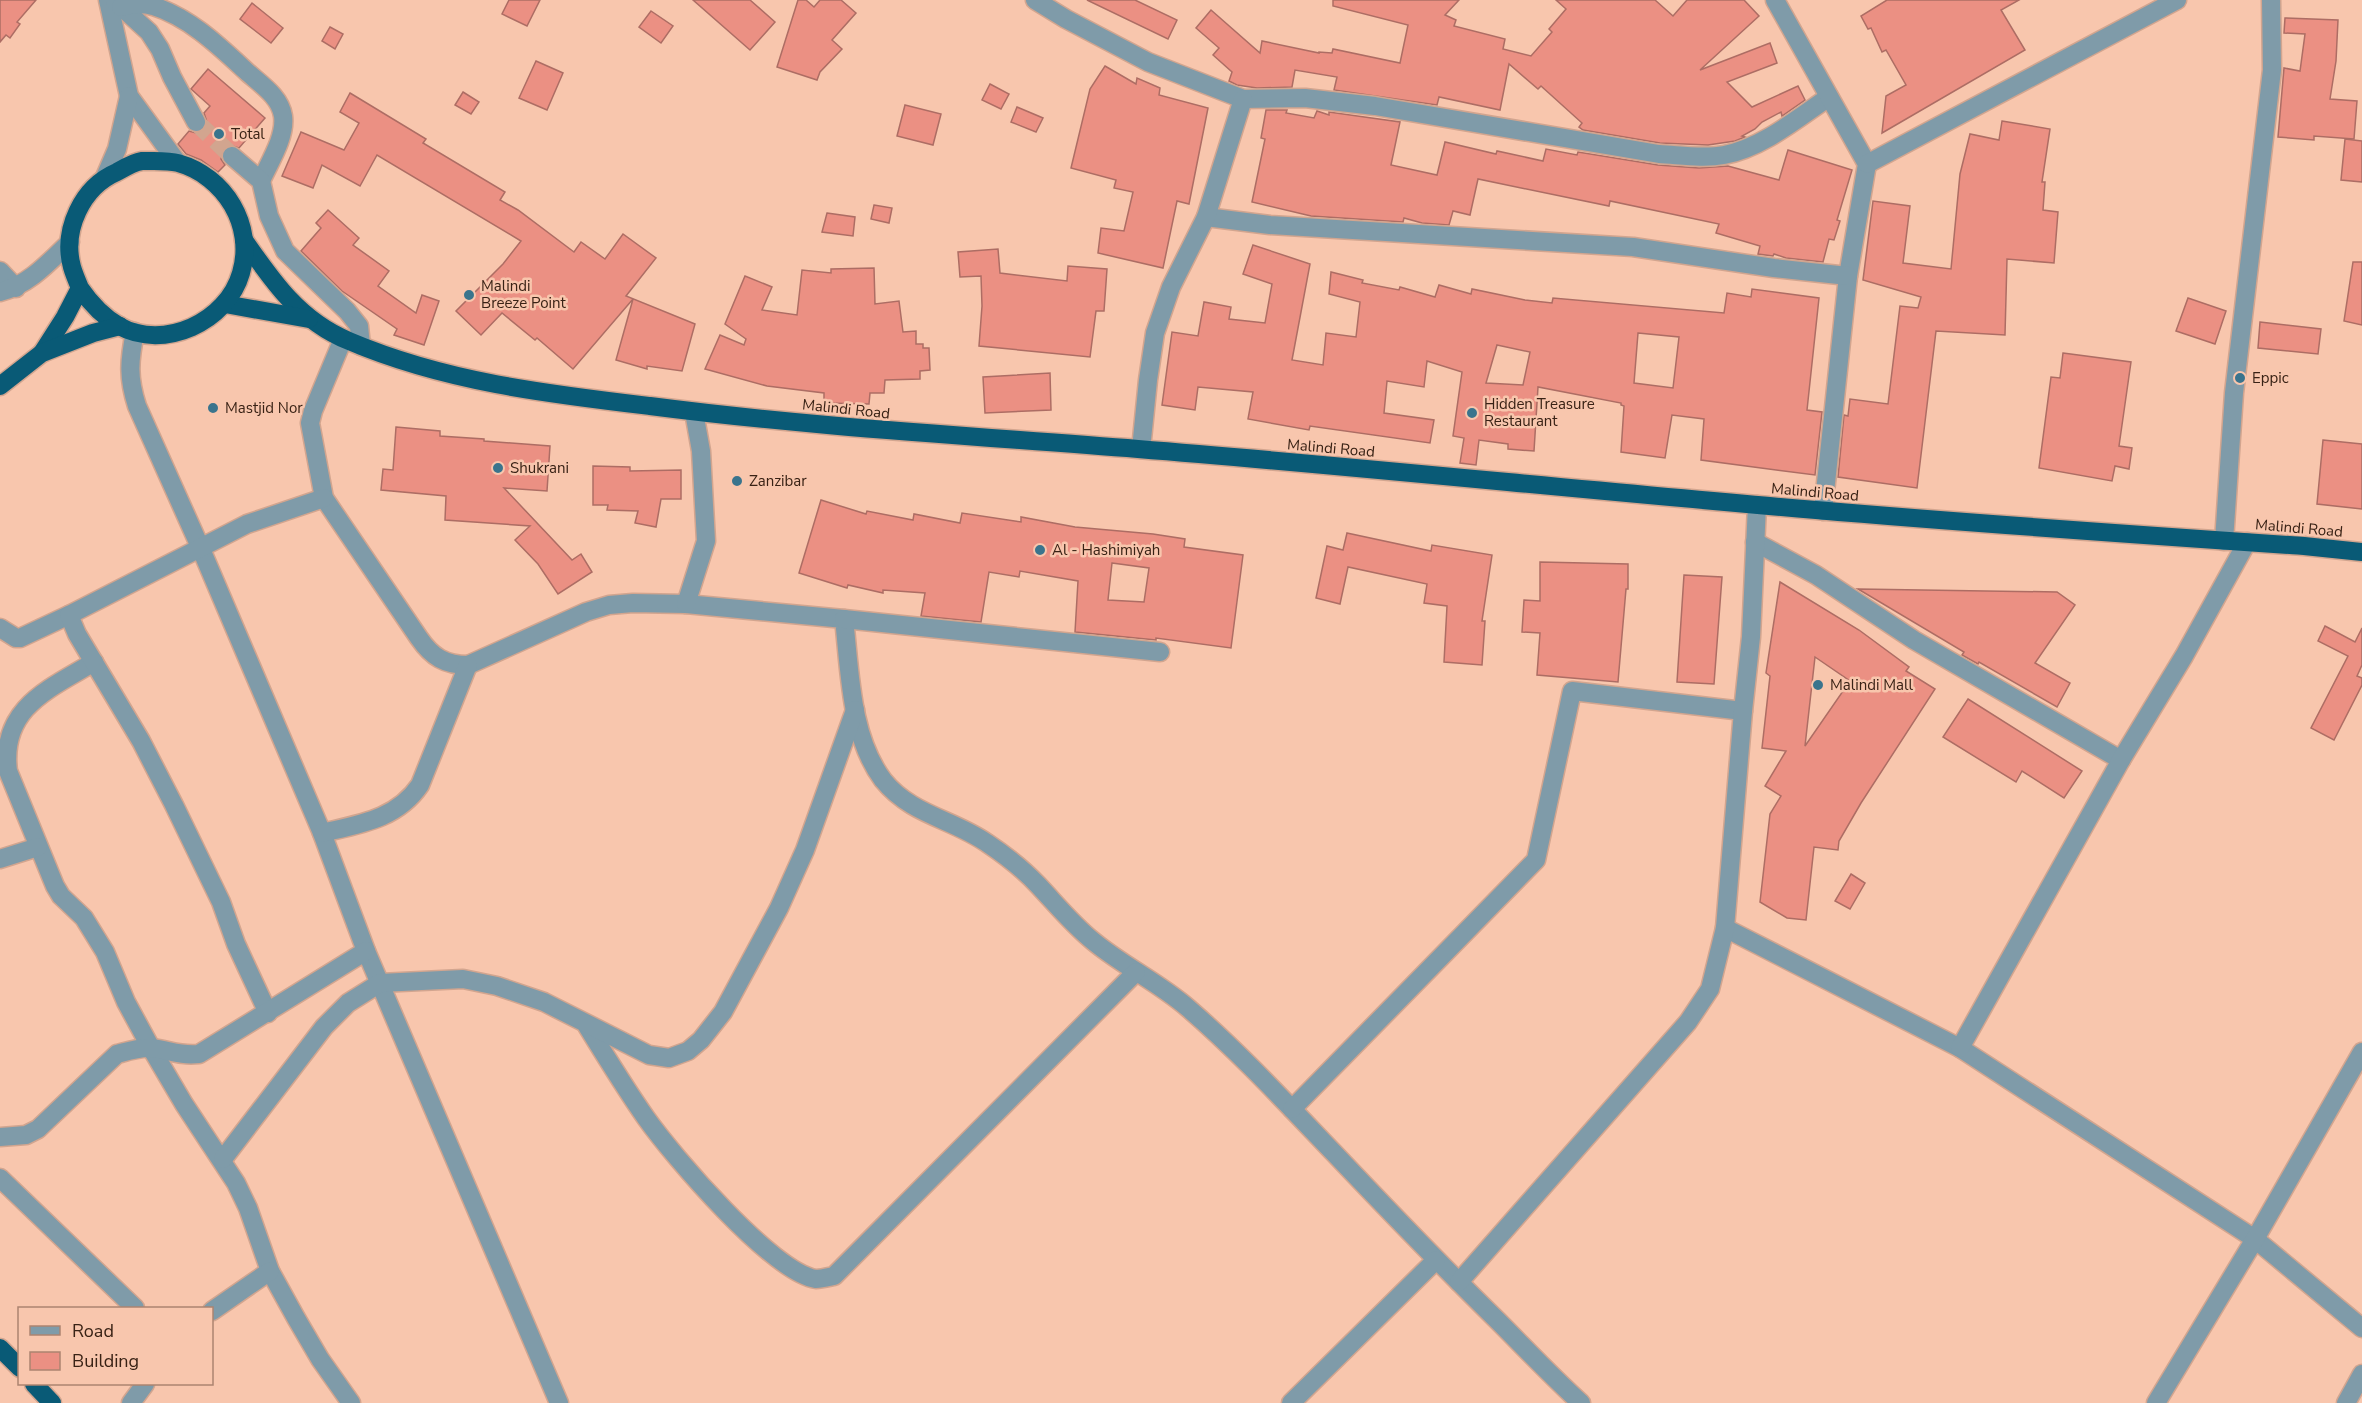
<svg xmlns="http://www.w3.org/2000/svg" width="2362" height="1403" font-family="'Nunito Sans',sans-serif">
	<style>
		.building { fill: #eb9083; stroke: #ad6d64; stroke-width: 1.5; fill-rule: evenodd }
		.lines { fill: none; stroke-linecap: round; stroke-linejoin: round }
		.minor-tunnel { stroke: #d2a58f; stroke-width: 18; stroke-dasharray: 18 9; stroke-linecap: butt }
		.minor-casing { stroke: #d2a58f; stroke-width: 21 }
		.highway-casing { stroke: #d2a58f; stroke-width: 21 }
		.minor { stroke: #7f9ba9; stroke-width: 18 }
		.highway { stroke: #095a76; stroke-width: 18 }
		.poi-dot { fill: #3a748d; stroke: #f8c6ad; stroke-width: 2 }
		.labels { text-anchor: middle; dominant-baseline: central; stroke-width: 5; stroke-linejoin: round; paint-order: stroke }
		.poi-label { font-size: 15px; fill: #392215; stroke: #f8c6ad; text-anchor: start }
		.street-label { font-size: 15px; fill: #392215; stroke: #f8c6ad }
	</style>
	<rect width="100%" height="100%" fill="#f8c6ad"/>
	<!-- building -->
	<g class="building">
		<polygon points="0,0 36,0 17,22 20,24 10,38 6,35 0,42"/>
		<polygon points="509,0 540,0 527,26 502,14"/>
		<polygon points="693,0 750,0 775,22 750,50"/>
		<polygon points="798,0 806,0 814,7 820,0 841,0 856,13 832,40 842,49 820,72 817,80 777,67"/>
		<polygon points="1087,0 1135,0 1177,20 1168,39"/>
		<polygon points="1333,0 1459,0 1445,15 1456,20 1454,26 1505,39 1503,49 1531,56 1552,32 1549,29 1566,9 1556,0 1655,0 1673,16 1687,0 1744,0 1759,16 1700,70 1770,43 1777,63 1727,82 1752,107 1798,86 1805,100 1782,116 1781,112 1762,122 1755,129 1742,136 1745,137 1735,141 1708,145 1660,143 1583,130 1579,127 1582,123 1541,86 1538,89 1509,64 1500,110 1439,97 1437,105 1334,90 1337,77 1295,70 1292,87 1257,88 1237,85 1229,81 1232,72 1213,55 1219,48 1196,28 1211,10 1260,53 1262,41 1319,53 1319,52 1332,53 1333,49 1400,63 1408,25 1333,6"/>
		<polygon points="1887,0 2019,0 2001,10 2025,50 1882,133 1886,96 1906,85 1886,50 1882,52 1871,28 1868,29 1861,16"/>
		<polygon points="252,3 283,28 271,43 240,19"/>
		<polygon points="651,11 673,26 661,43 639,27"/>
		<polygon points="2285,18 2338,20 2336,61 2330,99 2357,101 2354,139 2314,136 2314,140 2278,137 2284,68 2300,71 2305,34 2284,33"/>
		<polygon points="330,27 343,34 335,49 322,41"/>
		<polygon points="536,61 563,73 547,110 519,98"/>
		<polygon points="1105,66 1136,84 1137,78 1160,88 1159,95 1208,108 1189,204 1177,201 1163,268 1098,253 1101,228 1124,231 1133,192 1114,188 1116,180 1071,168 1090,89"/>
		<polygon points="208,69 265,118 239,148 229,145 223,149 221,159 225,165 218,172 201,160 186,154 178,144 189,131 196,133 206,127 207,122 204,113 210,106 191,89"/>
		<polygon points="990,84 1009,94 1001,109 982,100"/>
		<polygon points="463,92 479,102 471,114 455,105"/>
		<polygon points="350,93 426,139 423,143 505,192 500,200 518,210 574,252 581,242 605,259 623,234 656,258 626,296 695,324 682,371 647,366 647,369 616,360 633,299 573,369 537,338 535,340 502,313 481,335 456,311 503,264 521,241 377,155 360,186 322,165 313,188 282,176 301,132 344,150 359,123 340,112"/>
		<polygon points="905,105 941,114 933,145 897,136"/>
		<polygon points="1017,107 1043,118 1036,132 1011,122"/>
		<polygon points="1266,110 1287,110 1286,113 1314,118 1317,111 1329,115 1329,112 1400,122 1391,165 1437,175 1445,142 1496,154 1497,151 1543,161 1546,149 1577,155 1578,152 1658,165 1699,168 1728,166 1779,180 1788,150 1852,170 1837,220 1840,221 1834,240 1829,239 1823,262 1786,258 1774,254 1773,256 1758,254 1760,246 1716,233 1719,224 1610,201 1609,206 1478,179 1470,215 1453,211 1449,225 1422,223 1404,218 1403,222 1311,216 1252,202 1265,139 1261,138"/>
		<polygon points="2002,121 2050,129 2042,182 2045,182 2043,210 2058,212 2054,263 2007,259 2005,335 1936,331 1917,488 1838,477 1844,415 1848,416 1850,399 1888,404 1900,306 1918,308 1921,297 1863,280 1873,201 1910,206 1903,263 1951,269 1960,174 1970,134 1999,140"/>
		<polygon points="2345,139 2362,141 2362,182 2341,180"/>
		<polygon points="874,205 892,208 889,223 871,219"/>
		<polygon points="328,210 359,238 353,245 389,271 378,286 416,313 422,295 439,301 424,345 394,335 397,329 342,291 301,251 321,228 316,223"/>
		<polygon points="827,213 855,217 853,236 822,232"/>
		<path d="M1253,245L1310,264L1292,360L1323,365L1326,333L1356,337L1360,302L1329,294L1331,272L1363,280L1362,283L1399,290L1400,287L1435,297L1439,285L1471,294L1472,289L1525,300L1552,303L1553,298L1724,313L1727,293L1751,297L1752,289L1819,298L1807,410L1822,412L1815,475L1701,460L1704,419L1672,415L1665,458L1621,452L1624,406L1621,405V403L1538,387L1534,451L1508,449V444L1479,440L1476,465L1460,463L1464,438L1453,436L1462,372L1427,361L1424,387L1387,381L1384,413L1434,420L1430,443L1310,426L1309,430L1248,419L1253,392L1198,387L1195,410L1162,405L1172,332L1198,336L1204,302L1231,307L1229,319L1265,323L1272,284L1243,274ZM1638,333L1679,337L1673,388L1634,383ZM1497,345L1530,352L1523,385L1486,383Z"/>
		<polygon points="998,249 1000,273 1067,281 1068,266 1107,269 1104,311 1096,311 1090,357 979,346 982,306 981,276 960,277 958,252"/>
		<polygon points="2353,262 2362,262 2362,325 2344,321"/>
		<polygon points="874,268 875,304 899,301 903,332 916,331 916,344 923,344 923,348 929,348 930,370 920,371 920,379 885,380 884,393 870,393 869,404 824,403 824,393 767,386 705,369 720,335 744,345 746,339 725,324 745,276 772,287 762,310 797,315 802,270 831,273 831,269"/>
		<polygon points="2188,298 2226,311 2215,344 2176,331"/>
		<polygon points="2260,322 2321,329 2318,354 2258,348"/>
		<polygon points="2063,353 2131,362 2119,446 2132,448 2129,469 2115,466 2112,481 2039,468 2051,377 2060,378"/>
		<polygon points="1050,373 1051,410 985,413 983,377"/>
		<polygon points="396,427 440,431 440,436 484,439 484,441 550,446 547,491 504,488 572,560 581,554 592,572 558,594 538,564 515,540 530,526 445,520 446,496 381,490 383,469 393,470"/>
		<polygon points="2323,440 2362,444 2362,509 2317,504"/>
		<polygon points="593,466 630,467 630,471 681,470 681,499 661,499 656,527 635,523 638,511 607,510 608,505 593,505"/>
		<path d="M821,500L866,514L867,511L913,520L914,514L960,523L962,513L1021,522V517L1075,527L1153,534L1185,539L1184,547L1243,555L1231,648L1156,638V640L1075,632L1078,581L1020,571L1019,577L989,572L981,622L921,616L925,593L883,590V593L848,585L847,588L799,573ZM1112,563L1149,568L1144,602L1108,600Z"/>
		<polygon points="1347,533 1431,551 1432,545 1492,555 1482,621 1485,621 1482,665 1444,662 1447,606 1424,603 1427,584 1348,567 1340,604 1316,598 1327,546 1343,550"/>
		<polygon points="1540,562 1628,564 1628,589 1626,589 1618,682 1537,675 1540,633 1522,632 1524,600 1540,601"/>
		<polygon points="1684,575 1722,577 1714,684 1677,682"/>
		<path d="M1780,582L1859,630L1909,667L1906,671L1935,689L1861,803L1839,841L1838,850L1814,847L1806,920L1787,918L1760,902L1770,814L1781,796L1765,786L1786,751L1762,748L1770,676L1766,673ZM1815,657L1850,681L1805,746Z"/>
		<polygon points="1858,589 2057,592 2075,605 2035,663 2070,683 2057,707 1979,662 1978,664 1962,655 1964,652"/>
		<polygon points="2325,626 2355,642 2362,628 2362,665 2357,676 2362,678 2362,685 2334,740 2311,728 2348,656 2318,641"/>
		<polygon points="1968,699 2082,771 2064,798 2022,771 2016,782 1943,737"/>
		<polygon points="1851,874 1865,883 1850,909 1835,901"/>
	</g>
	<g class="lines">
		<!-- minor-tunnel -->
		<polyline class="minor-tunnel" points="196,122 232,156"/>
		<!-- minor casing -->
		<g class="minor-casing">
			<g id="minor">
				<polyline points="108,0 129,96 177,162"/>
				<path d="M1035,0L1066,19L1148,62L1243,99L1305,98L1375,106L1659,154C1680,155 1703,159 1724,155C1762,148 1798,118 1829,97"/>
				<polyline points="1775,0 1867,164 1848,276 1823,511"/>
				<polyline points="115,1 149,32 160,49 172,77 196,122"/>
				<path d="M121,7C132,4 142,3 153,6C189,17 219,46 246,71C260,84 280,96 283,116C286,137 269,163 261,181"/>
				<polyline points="232,156 261,181 269,216 285,251 347,311 359,326 361,346"/>
				<polyline points="1867,164 2177,0"/>
				<polyline points="105,177 117,149 129,96"/>
				<polyline points="1206,217 1270,225 1633,247 1774,268 1848,276"/>
				<polyline points="0,271 16,288"/>
				<path d="M0,292C29,285 49,262 70,242"/>
				<path d="M135,332C129,361 128,378 137,406L201,549L322,833L366,951L559,1403"/>
				<path d="M343,339L313,411L310,423L324,498L419,638C432,657 445,665 468,665L586,612L609,605L633,603L686,604L844,619C850,671 850,736 883,780C911,815 953,819 987,843C1005,855 1023,869 1038,885C1056,904 1072,924 1093,941C1123,966 1158,982 1188,1008C1240,1053 1287,1104 1334,1153C1388,1210 1442,1266 1498,1321C1525,1348 1552,1377 1581,1403"/>
				<polyline points="1141,449 1148,380 1155,333 1171,287 1206,217 1243,99"/>
				<polyline points="2224,541 2234,393 2272,70 2271,0"/>
				<polyline points="1755,542 1816,575 1914,640 2121,760"/>
				<polyline points="686,604 706,541 701,451 694,412"/>
				<polyline points="844,619 1160,652"/>
				<polyline points="0,628 16,638 20,638 69,615"/>
				<path d="M94,662C49,689 0,708 8,771L55,886L61,896L84,918L105,952L126,1002L151,1048L184,1104L236,1183L248,1208L270,1271L296,1318L320,1359L351,1403"/>
				<path d="M322,833C360,824 397,819 420,785L468,665"/>
				<polyline points="0,859 38,847"/>
				<polyline points="1725,928 1960,1048 2255,1239 2362,1328"/>
				<polyline points="268,1013 236,944 221,902 174,805 141,741 77,634 69,615 247,524 324,498"/>
				<path d="M587,1026C606,1057 625,1088 646,1118C673,1156 772,1272 816,1279C822,1279 829,1277 834,1276L1136,972"/>
				<polyline points="1960,1048 2121,760 2184,656 2247,542"/>
				<polyline points="1292,1109 1536,860 1572,691 1743,711"/>
				<path d="M0,1137L26,1135L38,1129L117,1054C128,1051 140,1047 151,1048C170,1050 178,1056 199,1054L366,951"/>
				<polyline points="223,1159 324,1027 348,1003 380,983 463,979 497,986 544,1002 649,1055 669,1058 688,1051 701,1040 723,1012 779,908 805,850 855,710"/>
				<polyline points="0,1178 135,1308"/>
				<polyline points="1459,1282 1688,1022 1710,989 1725,928 1743,711 1751,637 1757,505"/>
				<polyline points="212,1311 270,1271"/>
				<polyline points="131,1403 145,1384"/>
				<polyline points="1291,1403 1436,1260"/>
				<polyline points="2156,1403 2255,1239 2362,1052"/>
				<polyline points="2346,1403 2362,1374"/>
			</g>
		</g>
		<!-- highway casing -->
		<g class="highway-casing">
			<g id="highway">
				<path d="M244,240C273,282 300,321 349,341C445,382 548,394 650,406C812,427 975,436 1138,449C1364,467 1590,491 1816,510C1979,524 2142,535 2304,546L2362,552"/>
				<polyline points="225,304 309,319"/>
				<path d="M42,353L65,317L80,288C77,281 74,274 72,267C62,230 82,187 117,172C124,168 134,162 142,161C152,161 168,160 178,163C225,176 255,226 241,273C227,322 164,351 119,326C102,316 91,304 80,288"/>
				<polyline points="0,386 42,353 93,333 120,326"/>
				<polyline points="0,1348 20,1368"/>
				<polyline points="34,1384 52,1403"/>
			</g>
		</g>
		<!-- minor -->
		<use href="#minor" class="minor"/>
		<!-- highway -->
		<use href="#highway" class="highway"/>
	</g>
	<!-- markers -->
	<g class="poi-dot">
		<circle cx="219" cy="134" r="6"/>
		<circle cx="469" cy="295" r="6"/>
		<circle cx="2240" cy="378" r="6"/>
		<circle cx="213" cy="408" r="6"/>
		<circle cx="1472" cy="413" r="6"/>
		<circle cx="498" cy="468" r="6"/>
		<circle cx="737" cy="481" r="6"/>
		<circle cx="1040" cy="550" r="6"/>
		<circle cx="1818" cy="685" r="6"/>
	</g>
	<g class="labels">
		<!-- poi labels -->
		<g class="poi-label">
			<text x="231" y="134">Total</text>
			<text x="481" y="286">Malindi<tspan x="481" dy="17">Breeze Point</tspan></text>
			<text x="2252" y="378">Eppic</text>
			<text x="1484" y="404">Hidden Treasure<tspan x="1484" dy="17">Restaurant</tspan></text>
			<text x="225" y="408">Mastjid Nor</text>
			<text x="510" y="468">Shukrani</text>
			<text x="749" y="481">Zanzibar</text>
			<text x="1052" y="550">Al - Hashimiyah</text>
			<text x="1830" y="685">Malindi Mall</text>
		</g>
		<!-- street labels -->
		<g class="street-label">
			<text transform="translate(846 409) rotate(6)">Malindi Road</text>
			<text transform="translate(1331 448) rotate(5)">Malindi Road</text>
			<text transform="translate(1815 492) rotate(5)">Malindi Road</text>
			<text transform="translate(2299 528) rotate(5)">Malindi Road</text>
		</g>
	</g>
	<!-- legend -->
	<rect x="18" y="1307" width="195" height="78" fill="#f8c6ad" stroke="#ac8470" stroke-width="1.5"/>
	<rect x="30" y="1326" width="30" height="9" fill="#7f9ba9" stroke="#ac8470" stroke-width="1.5"/>
	<text x="72" y="1337" font-size="18" fill="#392215">Road</text>
	<rect x="30" y="1352" width="30" height="18" fill="#eb9083" stroke="#ac8470" stroke-width="1.5"/>
	<text x="72" y="1367" font-size="18" fill="#392215">Building</text>
</svg>
